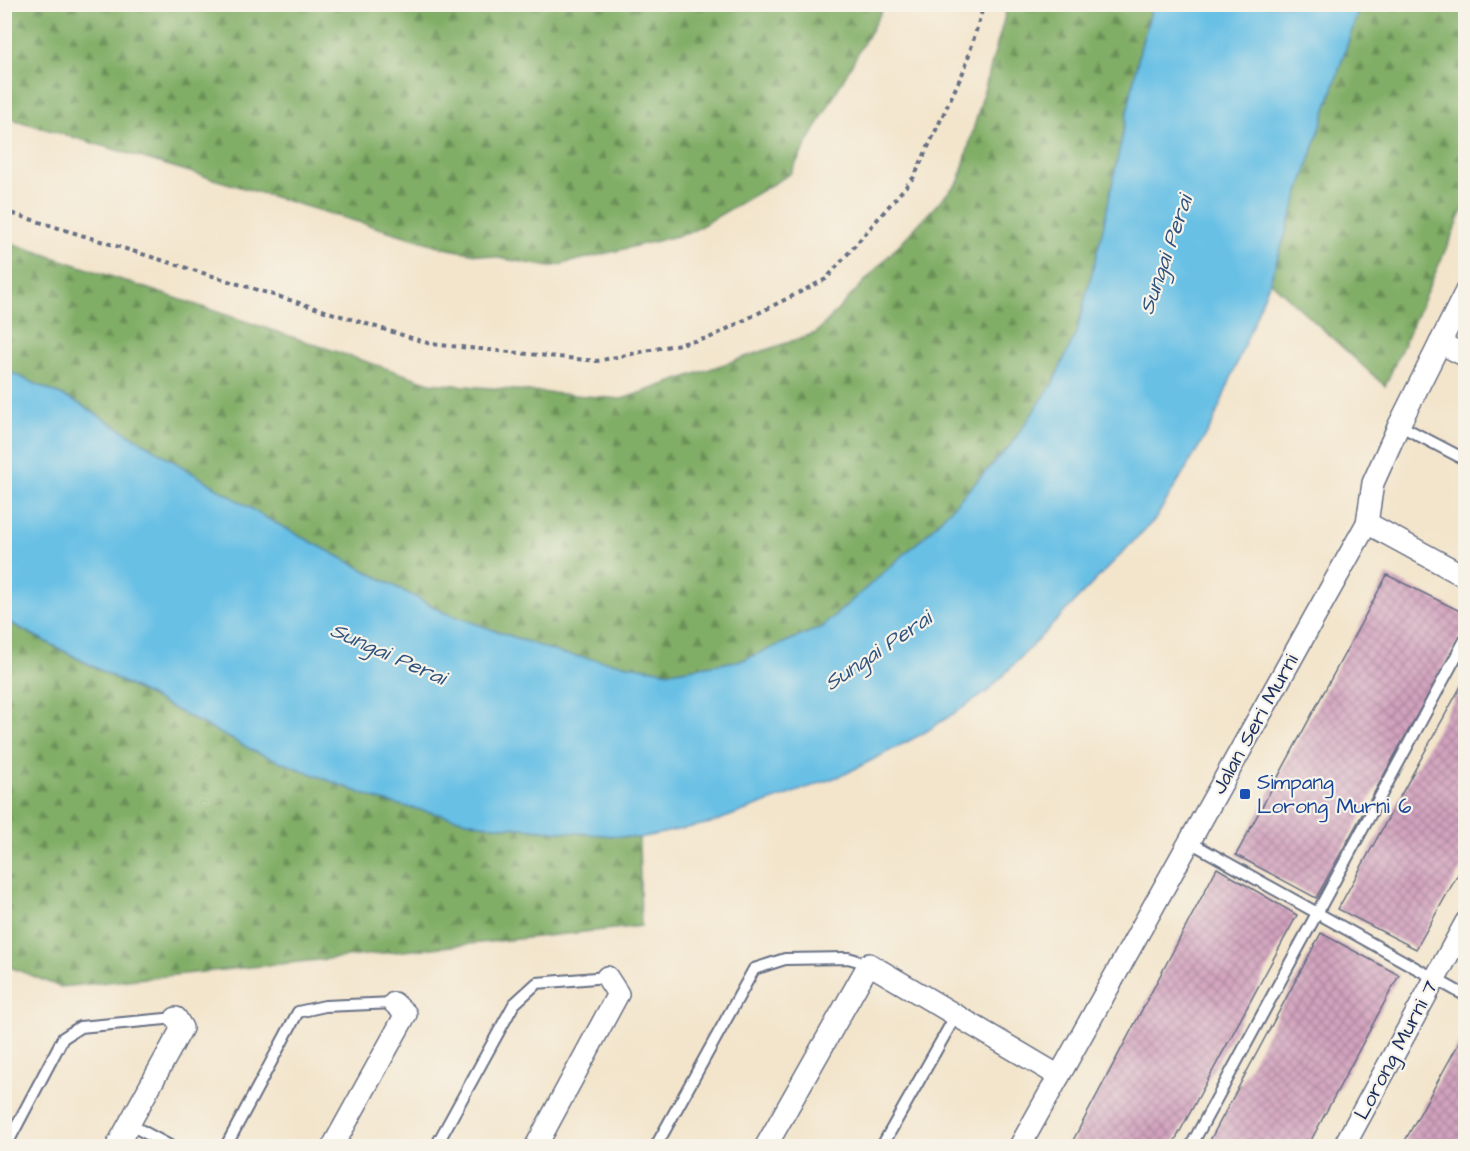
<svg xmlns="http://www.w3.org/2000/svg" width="1470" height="1151" font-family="'Architects Daughter',sans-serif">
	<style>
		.forest { fill: url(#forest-firs); stroke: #4e6e62; stroke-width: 1.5 }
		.water { fill: #68c0e5; stroke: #4278a2; stroke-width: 1.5 }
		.building { fill: url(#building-cross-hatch) }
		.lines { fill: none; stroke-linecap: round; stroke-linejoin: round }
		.lane-casing { stroke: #676f84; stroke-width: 14 }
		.street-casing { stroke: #676f84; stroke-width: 24 }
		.path { stroke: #676f84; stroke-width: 4; stroke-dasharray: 4.5 4.5; stroke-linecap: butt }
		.lane { stroke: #fff; stroke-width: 10 }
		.street { stroke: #fff; stroke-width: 21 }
		.transit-dot { fill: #1a4fb4; stroke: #f7f3e8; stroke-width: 2 }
		.labels { text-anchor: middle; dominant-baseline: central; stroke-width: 4.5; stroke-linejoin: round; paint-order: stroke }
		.street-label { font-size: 21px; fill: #1b2f5e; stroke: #f7f3e8 }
		.transit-label { font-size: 21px; fill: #164399; stroke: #f7f3e8; text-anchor: start }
		.water-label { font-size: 22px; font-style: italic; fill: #2e5380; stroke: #f7f3e8 }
	</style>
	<defs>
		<pattern id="forest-firs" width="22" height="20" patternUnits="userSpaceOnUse" patternTransform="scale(1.5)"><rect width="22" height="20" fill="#81ae66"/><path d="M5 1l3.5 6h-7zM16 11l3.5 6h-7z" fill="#698e57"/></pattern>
		<pattern id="building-cross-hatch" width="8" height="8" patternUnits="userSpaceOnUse" patternTransform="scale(1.5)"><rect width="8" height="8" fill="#d2a2bd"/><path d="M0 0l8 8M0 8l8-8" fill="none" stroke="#aa849d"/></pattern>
	</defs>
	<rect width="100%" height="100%" fill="#f7f3e8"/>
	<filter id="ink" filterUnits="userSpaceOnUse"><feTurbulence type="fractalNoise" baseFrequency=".0167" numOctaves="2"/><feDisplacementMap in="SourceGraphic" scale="12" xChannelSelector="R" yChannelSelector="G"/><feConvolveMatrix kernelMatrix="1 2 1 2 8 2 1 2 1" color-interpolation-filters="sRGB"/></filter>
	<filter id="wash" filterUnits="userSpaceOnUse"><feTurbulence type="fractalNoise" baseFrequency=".008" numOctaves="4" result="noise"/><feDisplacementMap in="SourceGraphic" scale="24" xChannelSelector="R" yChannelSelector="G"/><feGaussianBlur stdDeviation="1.35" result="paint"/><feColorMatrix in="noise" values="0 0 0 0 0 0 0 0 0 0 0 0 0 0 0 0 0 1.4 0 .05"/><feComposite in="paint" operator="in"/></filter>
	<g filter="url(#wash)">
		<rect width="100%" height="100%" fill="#f3e5cc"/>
		<!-- forest -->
		<g class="forest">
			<polygon points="4,5 5,4 885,5 790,174 689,233 550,267 449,249 5,117"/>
			<polygon points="1008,5 1153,5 1141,46 1102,233 1077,331 1052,385 1010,446 926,535 822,627 743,660 670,672 562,654 445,613 268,519 78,403 5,370 5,241 430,383 622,399 816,333 959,181"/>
			<polygon points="1360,5 1465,5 1465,206 1385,386 1270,281"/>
			<polygon points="4,620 256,752 379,800 485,825 639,838 641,926 60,987 5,965"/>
		</g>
		<!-- water -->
		<polygon class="water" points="1153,5 1360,5 1270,281 1212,425 1156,518 987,692 922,734 845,774 711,823 639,838 485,825 379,800 256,752 5,620 5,370 78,403 268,519 445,613 562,654 670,672 743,660 822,627 926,535 1010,446 1052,385 1077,331 1102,233 1141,46"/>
		<g id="blocks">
			<!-- building -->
			<g class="building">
				<polygon points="1387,575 1466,614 1466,626 1316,898 1236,855"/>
				<polygon points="1466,677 1466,860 1416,949 1338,909"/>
				<polygon points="1217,868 1297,915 1172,1146 1070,1146"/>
				<polygon points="1321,933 1399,975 1308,1146 1207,1146"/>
				<polygon points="1466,1030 1466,1146 1402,1146"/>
			</g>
		</g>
	</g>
	<g filter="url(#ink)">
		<use href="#blocks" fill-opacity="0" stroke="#676f84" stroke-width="1.5"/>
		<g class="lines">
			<!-- lane casing -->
			<g class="lane-casing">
				<g id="lane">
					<polyline points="1399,425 1466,460"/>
					<polyline points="1190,842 1466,996"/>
					<polyline points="129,1124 170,1146"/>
					<polyline points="6,1146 63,1038 80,1027 176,1018"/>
					<polyline points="226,1146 298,1012 325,1006 394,1003"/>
					<polyline points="436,1146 514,1004 537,983 607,977"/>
					<polyline points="656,1146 754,969 785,959 848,958 869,964"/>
					<polyline points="882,1146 956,1015"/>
					<polyline points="1191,1146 1466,638"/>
				</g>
			</g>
			<!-- street casing -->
			<g class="street-casing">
				<g id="street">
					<polyline points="1440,343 1466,356"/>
					<polyline points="1367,523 1466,577"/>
					<polyline points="117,1146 182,1028 176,1018"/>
					<polyline points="333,1146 406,1014 394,1003"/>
					<polyline points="536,1146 618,994 607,977"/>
					<polyline points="766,1146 869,964 1059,1076"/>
					<polyline points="1020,1146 1367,523 1373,483 1399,425 1466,291"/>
					<polyline points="1344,1146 1466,922"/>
				</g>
			</g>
			<!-- path -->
			<polyline class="path" points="4,211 431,344 597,361 709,338 826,279 914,177 965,68 984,4"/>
			<!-- lane -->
			<use href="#lane" class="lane"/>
			<!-- street -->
			<use href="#street" class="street"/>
		</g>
	</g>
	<!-- markers -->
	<rect class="transit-dot" x="1239" y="788" width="12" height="12" rx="3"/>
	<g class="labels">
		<!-- street labels -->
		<g class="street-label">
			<text transform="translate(1255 724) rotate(-61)">Jalan Seri Murni</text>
			<text transform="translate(1396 1050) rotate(-62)">Lorong Murni 7</text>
		</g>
		<!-- transit labels -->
		<g class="transit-label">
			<text x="1257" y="782">Simpang<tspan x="1257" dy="24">Lorong Murni 6</tspan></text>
		</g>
		<!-- water labels -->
		<g class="water-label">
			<text transform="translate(1166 255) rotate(-71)">Sungai Perai</text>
			<text transform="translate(878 651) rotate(-34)">Sungai Perai</text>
			<text transform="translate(388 654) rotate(24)">Sungai Perai</text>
		</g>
	</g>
	<!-- margin -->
	<rect width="1470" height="1151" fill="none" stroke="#f7f3e8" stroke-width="24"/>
</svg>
